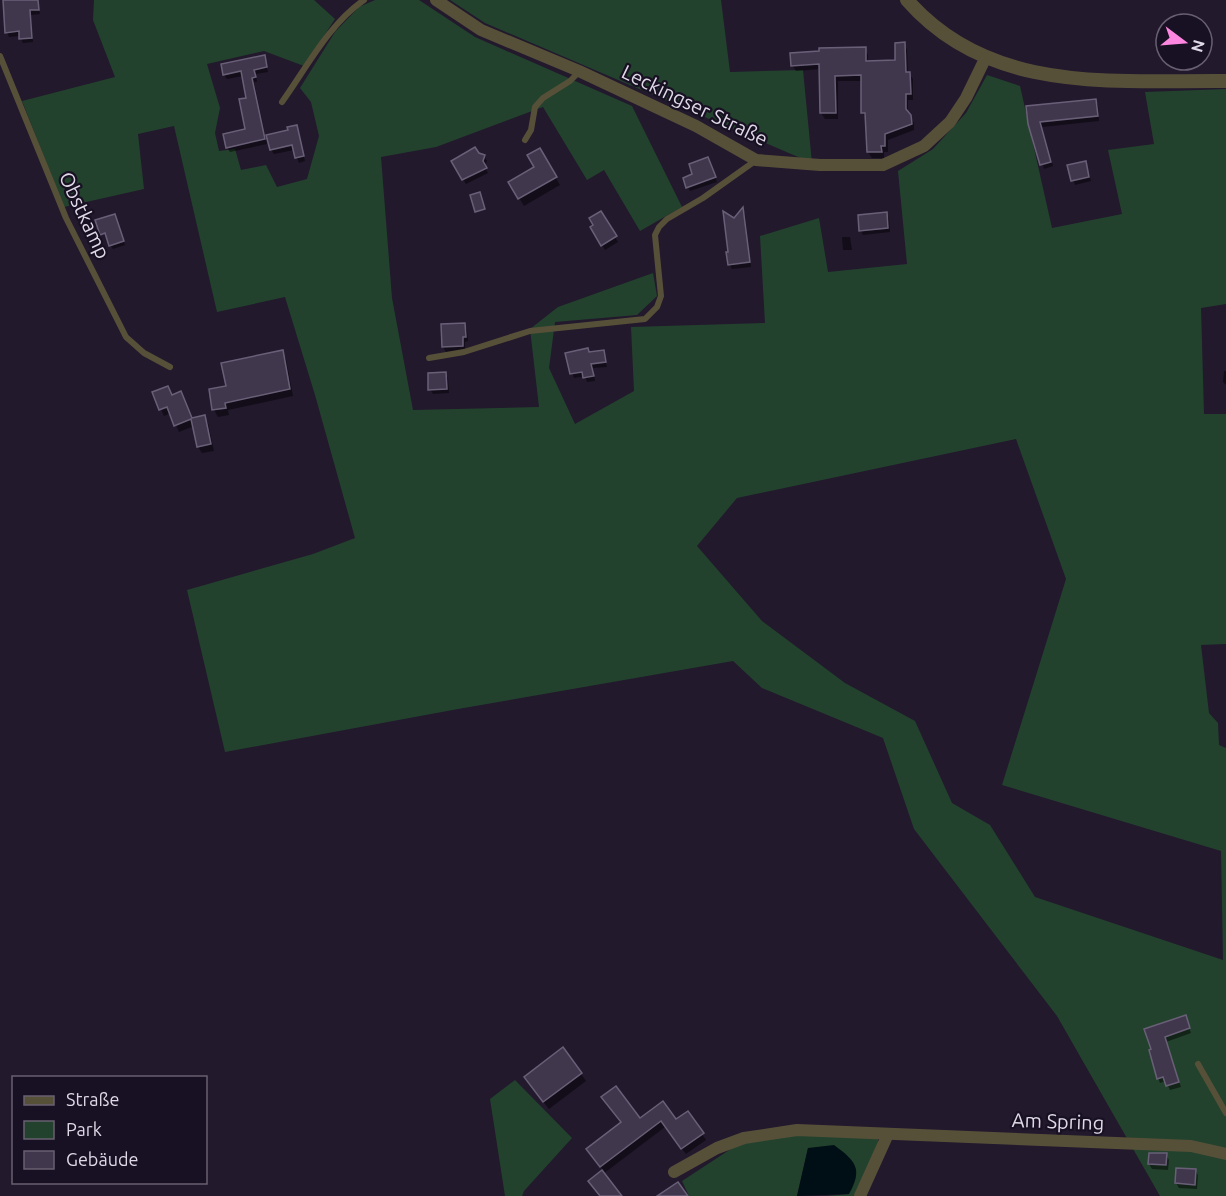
<svg xmlns="http://www.w3.org/2000/svg" width="1226" height="1196" font-family="Ubuntu,sans-serif">
	<style>
		.green { fill: #23422d; fill-rule: evenodd }
		.water { fill: #000e16 }
		.shadow { fill: #0007 }
		.building { fill: #40374d; stroke: #696078; stroke-width: 1.5 }
		.lines { fill: none; stroke-linecap: round; stroke-linejoin: round }
		.service { stroke: #575039; stroke-width: 6 }
		.minor { stroke: #575039; stroke-width: 12 }
		.tertiary { stroke: #575039; stroke-width: 14 }
		.labels { text-anchor: middle; dominant-baseline: central; stroke-width: 4.5; stroke-linejoin: round; paint-order: stroke }
		.street-label { font-size: 20px; fill: #dfd9e7; stroke: #181023 }
	</style>
	<rect width="100%" height="100%" fill="#22192d"/>
	<!-- green -->
	<g class="green">
		<path d="M94,0H314L335,19L304,66L264,51L207,64L220,108L215,133L219,151L235,149L241,170L266,165L277,187L307,179L319,136L311,102L300,88L335,32L359,7L375,0H419L475,37L632,106L682,207L640,231L604,170L587,180L543,107L436,147L381,157L392,298L413,410L539,407L530,329L558,307L653,273L657,296L637,315L555,322L549,368L575,424L634,391L631,327L765,323L760,236L819,218L828,272L907,264L898,171L933,149L966,113L987,75L1020,86L1052,228L1122,214L1108,150L1154,144L1145,92L1226,89V304L1201,308L1204,414H1226V644L1201,645L1209,713L1218,723L1219,745L1226,748V1196H1160L1057,1016L914,829L883,738L762,688L733,661L458,709L225,752L187,590L313,554L355,538L315,395L285,297L217,312L174,126L138,134L144,189L64,207L22,101L115,77L93,20ZM1016,439L1066,579L1002,785L1221,851L1223,960L1035,897L990,825L952,803L915,721L845,683L762,621L697,546L737,498Z"/>
		<polygon points="450,0 721,0 730,72 803,70 812,163 485,23"/>
		<polygon points="515,1080 572,1138 524,1191 522,1196 505,1196 490,1099"/>
		<polygon points="798,1134 878,1137 878,1142 857,1196 826,1196 849,1194 808,1148 797,1196 689,1196 682,1181 743,1141"/>
	</g>
	<!-- water -->
	<path class="water" d="M834,1145C856,1161 863,1169 849,1194L797,1196L808,1148Z"/>
	<!-- shadow -->
	<g class="shadow">
		<polygon points="5,0 37,1 40,14 31,15 33,42 23,43 20,36 9,37 7,32"/>
		<polygon points="904,44 907,50 908,73 913,79 913,100 908,100 908,114 914,123 914,130 888,140 888,152 884,152 884,158 872,158 868,152 866,118 862,112 862,81 838,81 838,119 825,119 821,113 821,69 796,71 792,65 865,49 868,55 868,62 896,61"/>
		<polygon points="264,57 268,72 256,74 257,82 254,82 267,144 230,152 227,147 247,130 248,99 243,76 227,79 224,75"/>
		<polygon points="1095,100 1098,105 1099,121 1042,127 1053,166 1044,169 1028,107"/>
		<polygon points="296,127 305,161 299,163 294,150 274,154 271,150"/>
		<polygon points="540,150 560,185 524,206 510,183 536,168"/>
		<polygon points="478,155 484,156 487,161 485,167 488,173 466,184 453,162"/>
		<polygon points="1085,162 1091,181 1075,185 1069,166"/>
		<polygon points="710,163 717,182 690,191 688,187"/>
		<polygon points="743,210 745,214 751,267 732,269 729,264 734,220"/>
		<polygon points="601,213 618,242 605,250 592,227"/>
		<polygon points="886,214 889,218 890,232 863,235 861,231"/>
		<polygon points="842,237 850,237 852,250 843,250"/>
		<polygon points="124,242 125,245 113,249 111,246"/>
		<polygon points="464,325 467,330 468,341 465,342 465,351 446,352 443,347"/>
		<polygon points="282,352 286,359 293,396 228,410 229,415 218,417 214,410 228,387"/>
		<polygon points="603,352 607,367 593,368 595,381 587,382 585,376 574,378 567,354"/>
		<polygon points="1224,371 1226,371 1226,385 1223,382"/>
		<polygon points="445,373 448,378 449,393 433,394 430,389"/>
		<polygon points="154,393 172,396 192,420 205,417 208,423 214,451 202,453 198,447 194,426 179,432 171,413 164,416"/>
		<polygon points="1187,1022 1191,1033 1166,1042 1181,1087 1170,1090 1166,1081 1160,1083 1158,1078 1153,1050 1146,1030"/>
		<polygon points="581,1074 586,1081 549,1109 530,1085"/>
		<polygon points="607,1103 640,1120 676,1121 702,1134 706,1140 686,1154 665,1127 603,1174 620,1196 600,1196 590,1181 604,1171 591,1155 622,1123"/>
		<polygon points="1166,1155 1169,1160 1168,1170 1152,1169 1149,1164"/>
		<polygon points="1195,1170 1198,1175 1197,1189 1179,1188 1176,1183"/>
	</g>
	<!-- building -->
	<g class="building">
		<polygon points="3,0 38,0 39,10 30,10 32,38 19,39 19,31 5,33"/>
		<polygon points="905,42 906,72 910,72 911,94 906,94 906,109 911,115 912,124 885,134 885,146 881,146 882,152 867,152 865,113 861,113 861,75 835,76 836,113 820,113 819,64 791,66 790,53 819,51 819,48 866,47 866,61 895,60 895,43"/>
		<polygon points="265,55 267,67 254,70 256,77 252,78 265,139 226,148 223,134 245,129 239,99 246,98 241,71 223,75 221,64"/>
		<polygon points="1096,99 1098,116 1040,122 1051,162 1040,165 1028,124 1026,106"/>
		<polygon points="297,125 304,156 295,158 292,145 270,150 266,135 288,130 287,127"/>
		<polygon points="475,147 479,153 485,155 483,161 487,168 462,180 451,161"/>
		<polygon points="540,148 557,177 518,199 508,182 534,167 527,155"/>
		<polygon points="708,157 716,177 686,188 683,178 692,174 689,164"/>
		<polygon points="1086,161 1089,177 1071,181 1067,165"/>
		<polygon points="480,192 485,209 475,212 470,195"/>
		<polygon points="743,207 750,262 728,265 726,252 728,252 723,211 734,218"/>
		<polygon points="601,211 617,236 601,246 590,227 593,225 589,218"/>
		<polygon points="887,212 888,228 859,231 858,215"/>
		<polygon points="115,214 124,241 109,246 105,233 100,235 95,220"/>
		<polygon points="465,323 466,337 463,337 463,346 442,347 441,324"/>
		<polygon points="588,348 589,352 604,350 606,362 591,364 594,376 583,378 582,372 570,374 565,353"/>
		<polygon points="283,350 290,389 225,403 226,408 212,410 209,389 226,386 221,363"/>
		<polygon points="446,372 447,389 428,390 428,373"/>
		<polygon points="168,386 172,395 181,391 192,418 205,415 211,444 197,447 191,419 174,426 167,407 159,410 152,392"/>
		<polygon points="1186,1015 1190,1028 1165,1037 1179,1082 1166,1086 1163,1077 1157,1079 1149,1050 1151,1049 1144,1029"/>
		<polygon points="563,1047 582,1073 543,1102 524,1077"/>
		<polygon points="616,1086 640,1118 663,1101 676,1119 688,1111 704,1133 681,1149 661,1121 600,1167 586,1149 621,1122 601,1097"/>
		<polygon points="1149,1153 1167,1153 1166,1165 1148,1164"/>
		<polygon points="1176,1168 1196,1169 1195,1185 1175,1183"/>
		<polygon points="602,1170 622,1196 600,1196 588,1181"/>
		<polygon points="678,1182 688,1196 657,1196"/>
	</g>
	<g class="lines">
		<!-- service -->
		<g class="service">
			<polyline points="0,56 66,218 126,337 144,353 170,367"/>
			<path d="M282,102C307,67 329,24 364,0"/>
			<polyline points="525,140 531,130 535,107 543,98 570,81 579,72"/>
			<polyline points="429,358 464,352 530,331 645,319 657,307 661,296 655,235 659,227 667,219 703,198 755,161"/>
			<polyline points="1198,1064 1226,1113"/>
		</g>
		<!-- minor -->
		<g class="minor">
			<polyline points="436,0 481,30 579,71 696,126 756,160 820,165 883,165 924,146 950,122 966,98 986,57"/>
			<polyline points="674,1172 717,1148 744,1138 797,1130 1191,1146 1226,1154"/>
			<polyline points="860,1196 888,1134"/>
		</g>
		<!-- tertiary -->
		<path class="tertiary" d="M907,0C990,95 1113,80 1226,81"/>
	</g>
	<g class="labels">
		<!-- street labels -->
		<g class="street-label">
			<text transform="translate(695 105) rotate(26)">Leckingser Straße</text>
			<text transform="translate(85 215) rotate(65)">Obstkamp</text>
			<text transform="translate(1058 1121) rotate(2)">Am Spring</text>
		</g>
	</g>
	<!-- legend -->
	<rect x="12" y="1076" width="195" height="108" fill="#181023" stroke="#686071" stroke-width="1.5"/>
	<rect x="24" y="1096" width="30" height="9" fill="#575039" stroke="#686071" stroke-width="1.5"/>
	<text x="66" y="1106" font-size="18" fill="#dfd9e7">Straße</text>
	<rect x="24" y="1121" width="30" height="18" fill="#23422d" stroke="#686071" stroke-width="1.5"/>
	<text x="66" y="1136" font-size="18" fill="#dfd9e7">Park</text>
	<rect x="24" y="1151" width="30" height="18" fill="#40374d" stroke="#686071" stroke-width="1.5"/>
	<text x="66" y="1166" font-size="18" fill="#dfd9e7">Gebäude</text>
	<!-- north arrow -->
	<g transform="translate(1184 42) rotate(106)"><circle r="28" fill="#181023" stroke="#686071" stroke-width="1.5"/>
	<path d="M0-4.5L10 22L0 15L-10 22Z" fill="#fd86e1"/>
	<text y="-9" font-size="16" font-weight="bold" text-anchor="middle" fill="#dfd9e7">N</text>
	</g>
</svg>
